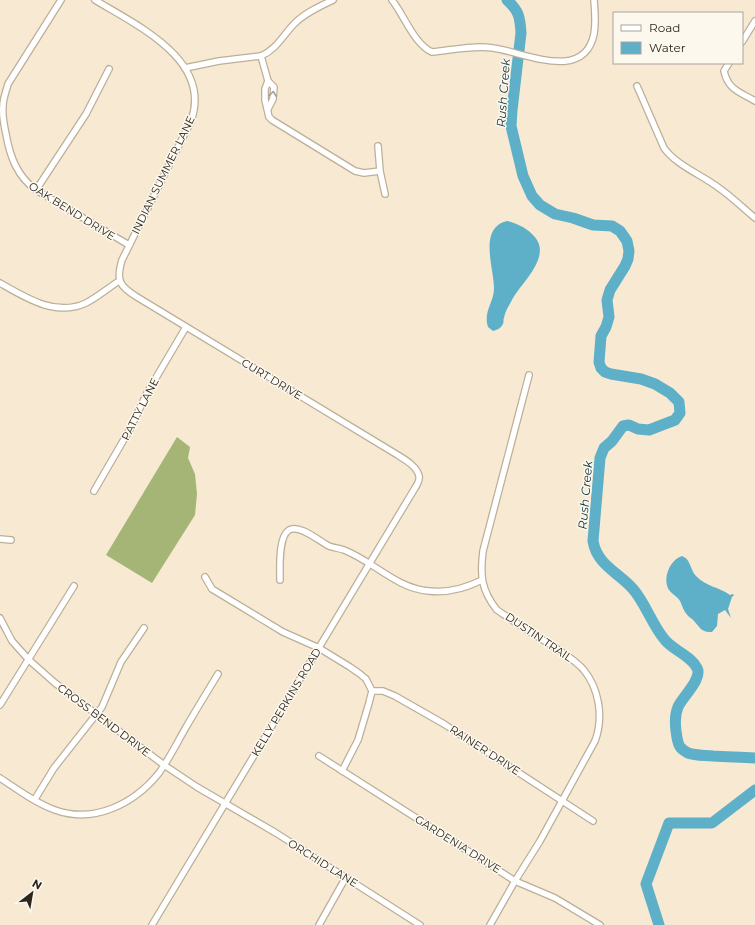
<svg xmlns="http://www.w3.org/2000/svg" width="755" height="925" font-family="Montserrat,sans-serif">
	<style>
		.forest { fill: #a4b576 }
		.water { fill: #5db0c7 }
		.lines { fill: none; stroke-linecap: round; stroke-linejoin: round }
		.river { stroke: #5db0c7; stroke-width: 11 }
		.minor-casing { stroke: #bcaf99; stroke-width: 8 }
		.minor { stroke: #fff; stroke-width: 5.5 }
		.oneway { stroke: #a09d9a }
		.labels { text-anchor: middle; dominant-baseline: central; stroke-width: 3; stroke-linejoin: round; paint-order: stroke }
		.street-label { font-size: 11px; fill: #2c261e; stroke: #fdf8ee }
		.water-label { font-size: 12px; font-style: italic; fill: #0a333d; stroke: #fdf8ee }
	</style>
	<rect width="100%" height="100%" fill="#f8e9d2"/>
	<!-- forest -->
	<polygon class="forest" points="177,437 190,447 188,458 195,474 197,494 195,515 152,583 106,555"/>
	<!-- water -->
	<g class="water">
		<path d="M507,221C516,223 525,227 532,234C554,254 524,280 513,298C510,304 505,311 504,318C503,319 504,322 503,324C501,328 497,330 493,331L488,327C483,311 494,303 494,288C494,268 478,228 507,221Z"/>
		<path d="M682,556C691,559 690,570 696,576C707,587 719,587 730,595L733,594L734,595L732,597L728,609L731,618L725,610L718,614L717,626L712,632C700,633 699,625 692,619C689,617 687,615 685,612C683,609 682,605 680,601C677,596 672,594 669,590C662,578 670,560 682,556Z"/>
	</g>
	<g class="lines">
		<!-- river -->
		<g class="river">
			<path d="M507,0C519,11 520,17 521,33L512,110L511,126L523,176L532,196L540,205L555,214L573,218L593,225L612,226L620,231L627,241L629,251L628,259L625,266L610,290L607,300L609,317L606,327L601,336L599,362L601,368L605,372L611,374L641,379L655,384L670,393L679,402L680,413L675,420L649,430L638,429L629,425L623,426L612,441L604,448L600,458L593,541C597,565 618,572 633,589C646,604 652,625 665,640C673,650 691,656 697,668C703,679 682,697 678,707C675,714 675,723 676,731C677,736 677,744 681,748C683,750 686,752 688,753C696,756 705,755 713,756C727,757 741,757 755,758"/>
			<polyline points="659,925 646,884 669,823 712,823 755,790"/>
		</g>
		<!-- minor casing -->
		<g class="minor-casing">
			<g id="minor">
				<path d="M61,0L8,84C6,92 3,98 3,106C2,115 4,125 6,134C10,157 17,176 36,190L129,245"/>
				<path d="M95,0C136,25 213,60 191,121L122,260C116,280 119,286 137,297L396,454C404,459 417,466 419,476C420,480 417,485 415,488L152,925"/>
				<path d="M392,0C404,15 414,44 432,52C452,50 474,45 493,48C524,52 584,83 594,34C596,23 595,11 594,0"/>
				<polyline points="742,42 755,21"/>
				<polyline points="261,56 268,81 265,89 265,100 269,117 272,120 355,171 364,173 380,171"/>
				<path d="M729,63L724,71C728,90 740,92 755,101"/>
				<path d="M185,68L219,61L261,56C277,49 283,35 295,23C305,13 320,6 333,0"/>
				<polyline points="268,81 274,87 273,99 268,109"/>
				<path d="M637,86L664,148C676,165 702,175 719,188C732,197 743,208 755,218"/>
				<polyline points="378,146 380,171 385,194"/>
				<polyline points="36,190 86,114 109,69"/>
				<path d="M0,283C26,298 56,317 86,303C98,297 108,288 119,281"/>
				<polyline points="94,491 130,429 147,393 186,327"/>
				<polyline points="0,539 11,540"/>
				<polyline points="205,577 212,589 283,632 319,648 350,667 360,674 366,679 372,691 369,703 358,740 342,771"/>
				<path d="M280,580C280,568 278,537 289,530C299,524 318,540 327,545C332,548 339,548 344,550C373,561 397,589 429,591C447,593 466,588 482,580"/>
				<polyline points="0,618 12,641 29,660 55,683 164,765 197,787 276,833 420,925"/>
				<polyline points="372,691 383,691 395,696 444,724 593,821"/>
				<polyline points="0,705 74,586"/>
				<polyline points="319,756 515,881 555,898 600,925"/>
				<path d="M0,778C17,789 35,803 55,810C94,824 134,804 159,773C169,759 177,743 185,729C196,710 207,692 218,674"/>
				<polyline points="35,799 54,768 102,707 121,662 144,628"/>
				<polyline points="319,925 346,877"/>
				<path d="M490,925L515,881L540,841L595,741C604,717 599,688 583,669C572,657 557,649 543,640C528,631 512,620 497,610C481,590 480,575 483,551L529,375"/>
			</g>
		</g>
		<!-- minor -->
		<use href="#minor" class="minor"/>
	</g>
	<!-- one-way arrows -->
	<defs><path id="oneway-chevron" d="M-2-3.5L2.5 0L-2 3.5" fill="none" stroke-width="1.6" stroke-linecap="round" stroke-linejoin="round"/></defs>
	<use class="oneway" href="#oneway-chevron" transform="translate(273 94) rotate(-83)"/>
	<g class="labels">
		<!-- street labels -->
		<g class="street-label">
			<text transform="translate(163 175) rotate(-64)">INDIAN SUMMER LANE</text>
			<text transform="translate(72 211) rotate(32)">OAK BEND DRIVE</text>
			<text transform="translate(272 379) rotate(31)">CURT DRIVE</text>
			<text transform="translate(140 409) rotate(-63)">PATTY LANE</text>
			<text transform="translate(539 637) rotate(34)">DUSTIN TRAIL</text>
			<text transform="translate(286 702) rotate(-59)">KELLY PERKINS ROAD</text>
			<text transform="translate(104 720) rotate(37)">CROSS BEND DRIVE</text>
			<text transform="translate(485 750) rotate(33)">RAINER DRIVE</text>
			<text transform="translate(458 844) rotate(32)">GARDENIA DRIVE</text>
			<text transform="translate(323 863) rotate(32)">ORCHID LANE</text>
		</g>
		<!-- water labels -->
		<g class="water-label">
			<text transform="translate(503 93) rotate(-86)">Rush Creek</text>
			<text transform="translate(585 495) rotate(-85)">Rush Creek</text>
		</g>
	</g>
	<!-- legend -->
	<rect x="613" y="12" width="130" height="52" fill="#fdf8ee" stroke="#a9a49b"/>
	<rect x="621" y="25" width="20" height="6" fill="#ffffff" stroke="#a9a49b"/>
	<text x="649" y="32" font-size="12" fill="#2c261e">Road</text>
	<rect x="621" y="42" width="20" height="12" fill="#5db0c7" stroke="#a9a49b"/>
	<text x="649" y="52" font-size="12" fill="#2c261e">Water</text>
	<!-- north arrow -->
	<g transform="translate(32 893) rotate(31)" stroke="#fdf8ee" stroke-width="3" paint-order="stroke">
	<path d="M0-3L7 15L0 10L-7 15Z" fill="#2c261e"/>
	<text y="-6" font-size="11" font-weight="bold" text-anchor="middle" fill="#2c261e">N</text>
	</g>
</svg>
